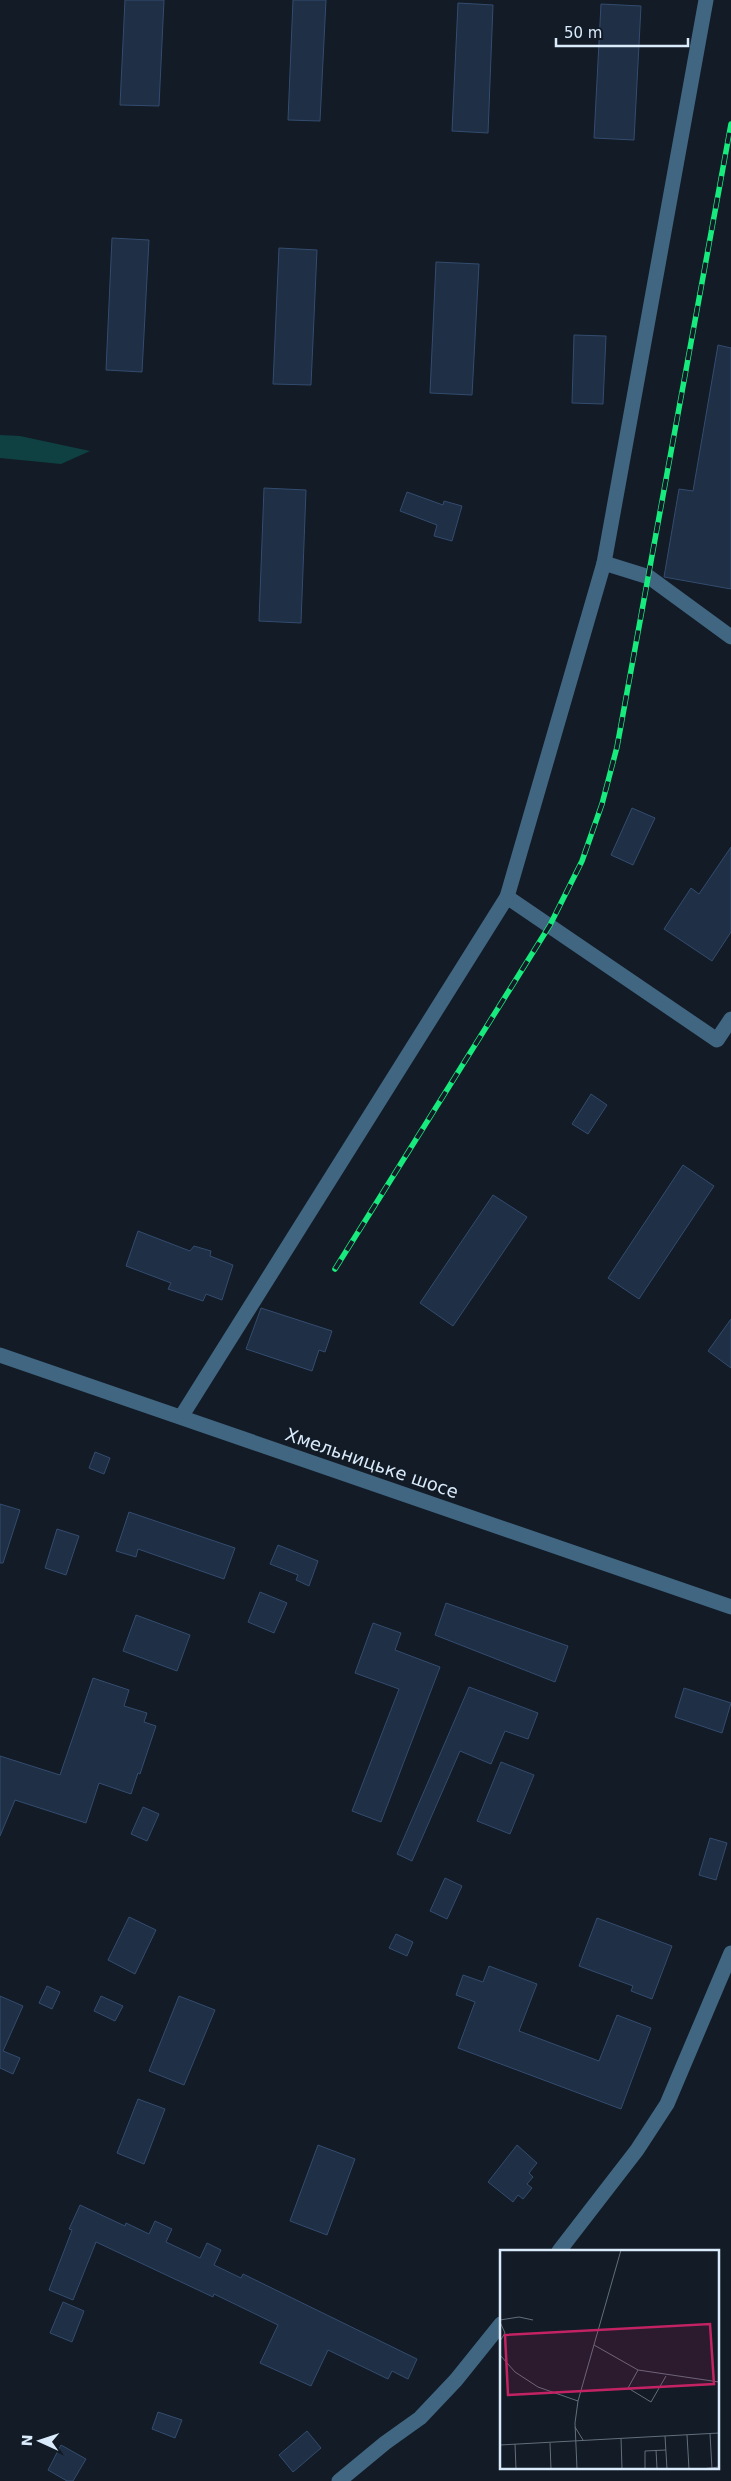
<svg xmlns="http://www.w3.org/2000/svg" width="731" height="2481" font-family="'DejaVu Sans',sans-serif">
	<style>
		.water { fill: #0f4142 }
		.building { fill: #1f2f45; stroke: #334c6f }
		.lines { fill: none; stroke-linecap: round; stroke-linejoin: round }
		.minor { stroke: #416681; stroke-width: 15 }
		.rail-casing { stroke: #17eb7e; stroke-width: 5.5 }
		.rail { stroke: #121b26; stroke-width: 4; stroke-dasharray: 11; stroke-linecap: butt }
		.labels { text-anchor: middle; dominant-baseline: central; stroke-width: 4; stroke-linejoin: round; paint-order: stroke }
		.street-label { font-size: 18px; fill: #daebfc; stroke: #121b26 }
		.inset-road { fill: none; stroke: #626e7c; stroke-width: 1 }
		.view { fill: #c32363; fill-opacity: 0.15; stroke: #c32363; stroke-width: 2.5 }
		.inset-edge { fill: none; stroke: #daebfc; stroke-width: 2.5 }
	</style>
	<rect width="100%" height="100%" fill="#121b26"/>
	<!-- water -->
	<polygon class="water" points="0,435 20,436 90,451 61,464 0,458"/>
	<!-- building -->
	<g class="building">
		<polygon points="125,0 164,0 159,106 120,105"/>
		<polygon points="293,0 326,0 320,121 288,120"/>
		<polygon points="458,3 493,5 488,133 452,131"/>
		<polygon points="601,4 641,6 634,140 594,138"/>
		<polygon points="112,238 149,240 142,372 106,370"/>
		<polygon points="279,248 317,250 311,385 273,384"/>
		<polygon points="436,262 479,264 472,395 430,393"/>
		<polygon points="574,335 606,336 603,404 572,403"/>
		<polygon points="718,345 731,348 731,589 664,577 679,489 693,491"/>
		<polygon points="264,488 306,490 301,623 259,621"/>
		<polygon points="407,492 443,505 444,501 462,506 452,541 434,536 437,525 400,511"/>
		<polygon points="632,808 655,818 633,865 611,855"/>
		<polygon points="731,847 731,932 712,961 664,929 691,888 699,894"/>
		<polygon points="591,1094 607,1105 588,1134 572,1124"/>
		<polygon points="683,1165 714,1186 639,1299 608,1278"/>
		<polygon points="493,1195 527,1217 453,1326 420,1303"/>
		<polygon points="138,1231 190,1251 194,1246 211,1251 210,1256 233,1265 222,1300 206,1294 203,1301 168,1289 171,1283 126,1266"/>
		<polygon points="261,1308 332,1331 325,1352 319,1350 312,1371 246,1349"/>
		<polygon points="731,1319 731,1368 708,1351"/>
		<polygon points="95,1452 110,1458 104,1474 89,1468"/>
		<polygon points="0,1504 20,1510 3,1563 0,1563"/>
		<polygon points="129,1512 235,1548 224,1579 138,1549 136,1557 116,1551"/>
		<polygon points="57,1529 79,1536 66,1575 45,1568"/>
		<polygon points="278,1545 318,1561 309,1586 296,1580 298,1575 270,1564"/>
		<polygon points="260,1592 287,1603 274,1633 248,1622"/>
		<polygon points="446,1603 568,1646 555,1682 435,1635"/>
		<polygon points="136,1615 190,1635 177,1671 123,1651"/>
		<polygon points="373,1623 401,1633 395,1650 440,1667 381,1822 352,1811 399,1689 355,1673"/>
		<polygon points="93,1678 129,1690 124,1706 147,1713 144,1722 156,1726 140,1774 138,1773 131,1794 99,1783 86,1823 15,1800 0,1836 0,1756 60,1775"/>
		<polygon points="469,1687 538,1713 528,1739 505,1731 491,1764 460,1751 412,1861 397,1854"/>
		<polygon points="684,1688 731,1703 722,1733 675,1717"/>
		<polygon points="501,1762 534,1775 510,1834 477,1821"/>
		<polygon points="143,1807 159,1814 147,1841 131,1834"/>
		<polygon points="710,1838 727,1843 716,1880 699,1875"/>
		<polygon points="445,1878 462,1886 447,1919 430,1911"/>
		<polygon points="129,1917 156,1930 135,1974 108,1960"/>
		<polygon points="597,1918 672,1946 652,1999 631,1991 633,1986 579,1966"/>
		<polygon points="396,1934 413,1942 407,1956 389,1948"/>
		<polygon points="489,1966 537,1984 519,2031 599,2061 617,2015 651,2028 621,2109 458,2048 475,2002 456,1995 463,1975 483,1982"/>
		<polygon points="47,1986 60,1992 52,2009 39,2003"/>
		<polygon points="0,1996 23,2006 3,2051 20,2058 13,2074 0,2068"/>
		<polygon points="101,1996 123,2006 115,2021 94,2011"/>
		<polygon points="179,1996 215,2010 184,2085 149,2071"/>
		<polygon points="138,2099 165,2109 144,2164 117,2153"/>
		<polygon points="318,2145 355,2159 327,2235 290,2221"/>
		<polygon points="517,2145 537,2163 529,2173 533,2177 527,2184 532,2188 523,2199 518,2195 513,2202 488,2182"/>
		<polygon points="80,2205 125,2226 126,2223 149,2234 155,2221 172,2229 166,2242 200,2258 207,2243 221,2250 214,2265 241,2278 243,2274 417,2359 408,2379 392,2371 388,2379 328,2350 311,2386 260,2363 278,2325 214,2294 213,2297 96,2242 73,2300 49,2290 72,2230 69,2229"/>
		<polygon points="63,2302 84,2311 72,2342 50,2333"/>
		<polygon points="158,2412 182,2420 175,2438 152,2429"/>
		<polygon points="307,2431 321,2448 293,2472 279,2455"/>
		<polygon points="61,2445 86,2459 73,2481 67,2481 48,2470"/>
	</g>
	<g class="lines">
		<!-- minor -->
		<g class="minor">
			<polyline points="604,563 649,577 731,637"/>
			<polyline points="507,897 717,1040 731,1019"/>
			<polyline points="0,1355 731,1607"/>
			<polyline points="181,1417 507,897 604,563 706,0"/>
			<polyline points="559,2251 637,2150 667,2104 731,1953"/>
			<polyline points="339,2481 385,2443 420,2418 456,2380 501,2324"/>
		</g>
		<!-- rail casing -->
		<g class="rail-casing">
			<polyline id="rail" points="335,1269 550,925 582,861 602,804 617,747 731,124"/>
		</g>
		<!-- rail -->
		<use href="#rail" class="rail"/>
	</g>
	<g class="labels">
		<!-- street labels -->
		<g class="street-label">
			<text transform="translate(372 1463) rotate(19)">Хмельницьке шосе</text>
		</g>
	</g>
	<!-- overview -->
	<g transform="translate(500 2250)">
		<rect width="219" height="219" fill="#121b26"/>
		<path class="inset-road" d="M0,70L19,67L33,70M0,72L5,83L0,91M94,95L138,120L219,132M0,105L15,122L38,137L78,151M138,120L128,138L151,152L166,126M75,177L83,190M210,184L212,219M187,185L189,219M165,186L167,219M121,188L122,219M50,193L51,219M15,194L16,219M0,195L219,183M156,200L157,218M77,219L75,173L78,151L121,0M145,219V201L166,200M201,219L219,217"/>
		<path class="view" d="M210,74L214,134L8,145L5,85Z"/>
		<rect width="219" height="219" class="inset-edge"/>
	</g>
	<!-- north arrow -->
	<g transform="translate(40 2441) rotate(273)" stroke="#121b26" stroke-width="4" paint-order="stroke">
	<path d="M0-4L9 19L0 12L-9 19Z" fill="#daebfc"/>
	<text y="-8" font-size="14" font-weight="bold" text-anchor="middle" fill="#daebfc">N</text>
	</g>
	<!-- scale -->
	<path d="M556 38v8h132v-8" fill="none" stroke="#daebfc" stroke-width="2.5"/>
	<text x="564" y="38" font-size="15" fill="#daebfc" stroke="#121b26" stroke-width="4" paint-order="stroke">50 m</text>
</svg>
